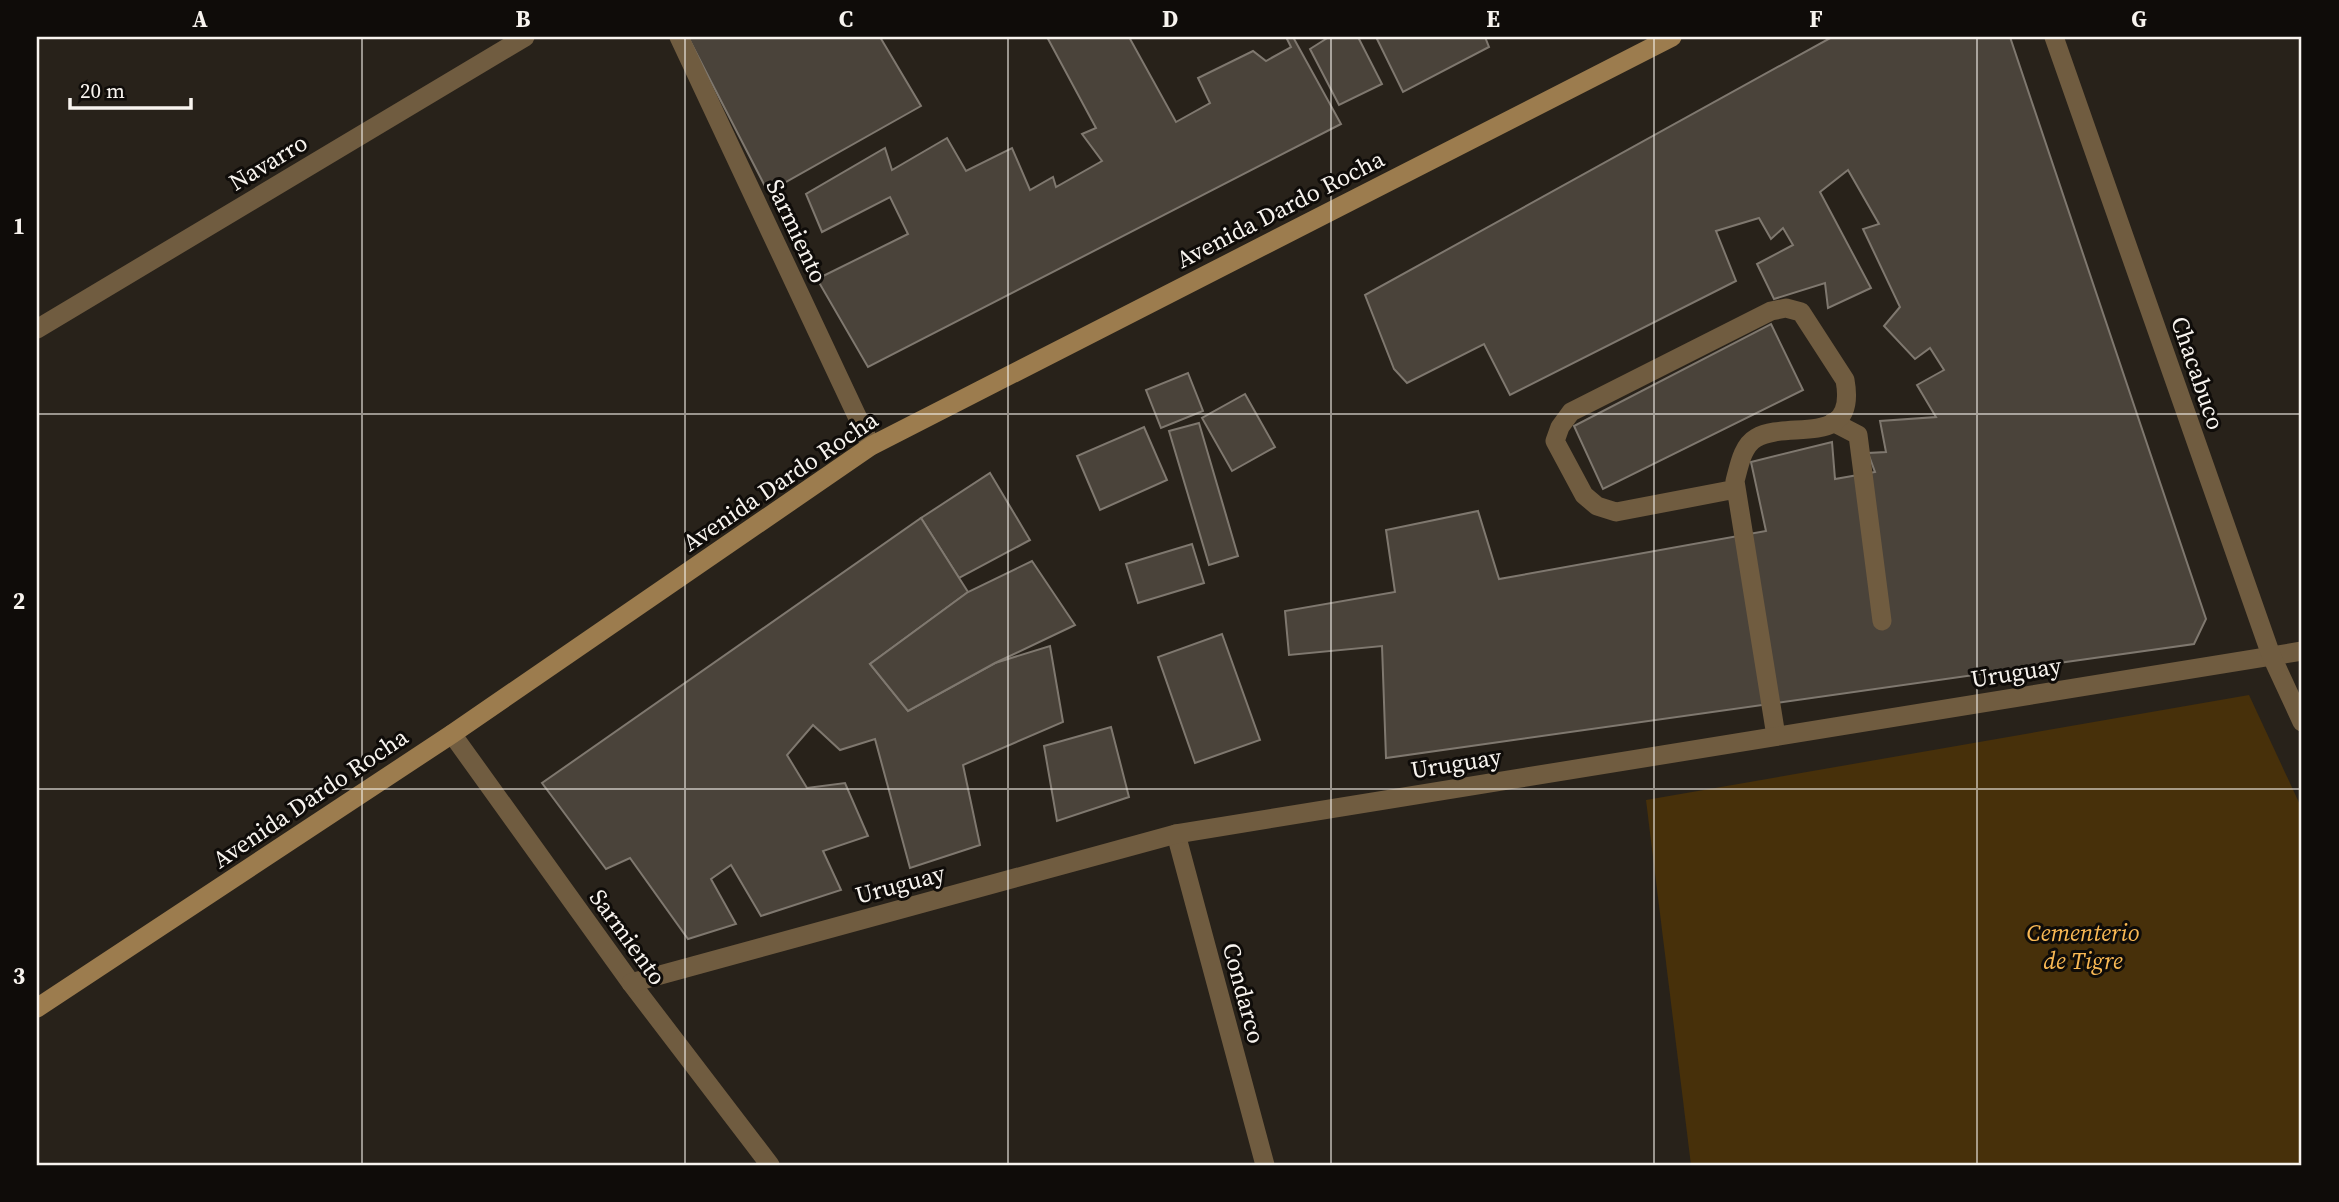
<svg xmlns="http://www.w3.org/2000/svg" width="2339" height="1202" font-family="'Source Serif 4',serif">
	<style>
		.green { fill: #47300a }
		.building { fill: #4a433a; stroke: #7f786f; stroke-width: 2 }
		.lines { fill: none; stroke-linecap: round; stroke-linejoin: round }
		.minor { stroke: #705c40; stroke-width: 19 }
		.tertiary { stroke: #705c40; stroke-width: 19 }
		.secondary { stroke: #9c7c4e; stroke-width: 19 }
		.grid { fill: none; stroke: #f8f4ef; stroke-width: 2; stroke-opacity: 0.55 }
		.labels { text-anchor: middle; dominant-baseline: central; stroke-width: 6; stroke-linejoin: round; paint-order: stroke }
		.street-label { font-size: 24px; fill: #f8f4ef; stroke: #0f0c09 }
		.park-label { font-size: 24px; font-style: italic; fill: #fab954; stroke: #0f0c09 }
		.neatline { fill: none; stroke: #f8f4ef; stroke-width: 2.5 }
		.grid-label { font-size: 23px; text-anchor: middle; font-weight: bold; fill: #f8f4ef }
	</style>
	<rect width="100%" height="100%" fill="#28221a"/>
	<!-- green -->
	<polygon class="green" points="2249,695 2302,809 2302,1165 1691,1165 1646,800"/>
	<!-- building -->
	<g class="building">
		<polygon points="688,37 880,37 921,106 768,192"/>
		<polygon points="1047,37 1129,37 1176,122 1210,103 1198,78 1253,51 1266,61 1291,47 1286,37 1293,37 1341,124 868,367 817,279 908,234 890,197 822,232 806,194 885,148 892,170 947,138 966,171 1012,148 1030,190 1053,177 1056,187 1102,161 1082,134 1096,128"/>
		<polygon points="1329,37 1358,37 1382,84 1339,105 1310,49"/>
		<polygon points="1376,37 1485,37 1489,47 1403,92"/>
		<polygon points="1832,37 2010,37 2206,619 2194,644 1386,758 1382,646 1289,655 1285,611 1395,592 1386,530 1478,511 1499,579 1766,531 1751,462 1832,442 1835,479 1875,472 1868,453 1886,452 1880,421 1936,417 1917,385 1944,370 1930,348 1915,359 1884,326 1900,307 1863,229 1879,224 1848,170 1820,192 1871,288 1828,308 1825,283 1774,299 1757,264 1793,245 1783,228 1771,239 1759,218 1716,231 1736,281 1510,395 1484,344 1407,383 1394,369 1365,295"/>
		<polygon points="1771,324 1803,390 1603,489 1574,426"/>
		<polygon points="1188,373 1203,411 1161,428 1146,390"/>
		<polygon points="1245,394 1275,447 1232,471 1202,418"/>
		<polygon points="1199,423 1238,556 1209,565 1169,431"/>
		<polygon points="1144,427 1167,480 1100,510 1077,456"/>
		<polygon points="990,473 1030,540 959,578 921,518"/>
		<polygon points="921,518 968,592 870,664 908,711 995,663 1050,646 1063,722 963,765 980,845 910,868 875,739 840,750 813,725 787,755 807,788 845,783 868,836 823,851 841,890 761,916 731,865 711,879 736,924 688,939 630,858 606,869 542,783"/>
		<polygon points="1192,544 1204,583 1138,603 1126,564"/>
		<polygon points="1032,561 1075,625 995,663 908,711 870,664 968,592"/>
		<polygon points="1222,634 1260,740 1195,763 1158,657"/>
		<polygon points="1111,727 1129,797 1057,821 1044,746"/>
	</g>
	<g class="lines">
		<!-- minor -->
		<g class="minor">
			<polyline points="679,37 871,446"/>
			<polyline points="37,329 525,37"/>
			<polyline points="1833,422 1858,435 1882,621"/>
			<path d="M1736,489L1616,512L1597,506L1584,495L1555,441L1560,427L1571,412L1771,311L1786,308L1801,312L1845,380C1858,450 1788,419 1756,438C1742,446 1739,467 1735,481L1776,736"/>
			<polyline points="452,734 631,983 770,1165"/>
			<polyline points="1176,834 1265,1165"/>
			<polyline points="631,983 1176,834 2302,651"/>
		</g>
		<!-- tertiary -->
		<polyline class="tertiary" points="2054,37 2271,655 2302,722"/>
		<!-- secondary -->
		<polyline class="secondary" points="37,1008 452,734 871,446 1672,37"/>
	</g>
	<!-- grid -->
	<path class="grid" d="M362,37V1165M685,37V1165M1008,37V1165M1331,37V1165M1654,37V1165M1977,37V1165M37,414H2302M37,789H2302"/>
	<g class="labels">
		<!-- street labels -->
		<g class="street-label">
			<text transform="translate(268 162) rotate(-31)">Navarro</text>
			<text transform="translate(1280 209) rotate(-27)">Avenida Dardo Rocha</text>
			<text transform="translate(797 231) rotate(65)">Sarmiento</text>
			<text transform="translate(2198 373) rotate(71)">Chacabuco</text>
			<text transform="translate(780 481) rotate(-34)">Avenida Dardo Rocha</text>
			<text transform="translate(2016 672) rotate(-9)">Uruguay</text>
			<text transform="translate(1456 763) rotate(-9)">Uruguay</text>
			<text transform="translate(310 798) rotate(-34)">Avenida Dardo Rocha</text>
			<text transform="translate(900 884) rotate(-15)">Uruguay</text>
			<text transform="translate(628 937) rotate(54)">Sarmiento</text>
			<text transform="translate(1244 993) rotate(75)">Condarco</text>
		</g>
		<!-- park labels -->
		<g class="park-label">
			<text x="2083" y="932">Cementerio<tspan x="2083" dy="28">de Tigre</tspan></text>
		</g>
	</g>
	<!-- border -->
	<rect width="2339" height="1202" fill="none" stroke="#0f0c09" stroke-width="77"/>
	<!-- scale -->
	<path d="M70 98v10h121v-10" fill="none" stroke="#f8f4ef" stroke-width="3.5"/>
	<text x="80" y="98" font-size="21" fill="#f8f4ef" stroke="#0f0c09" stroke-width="5" paint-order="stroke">20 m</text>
	<rect x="38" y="38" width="2262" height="1126" class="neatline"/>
	<g class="grid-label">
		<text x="200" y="27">A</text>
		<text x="523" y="27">B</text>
		<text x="846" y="27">C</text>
		<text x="1170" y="27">D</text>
		<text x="1493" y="27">E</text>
		<text x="1816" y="27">F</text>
		<text x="2139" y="27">G</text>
		<text x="19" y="234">1</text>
		<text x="19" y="609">2</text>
		<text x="19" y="984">3</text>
	</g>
</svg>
